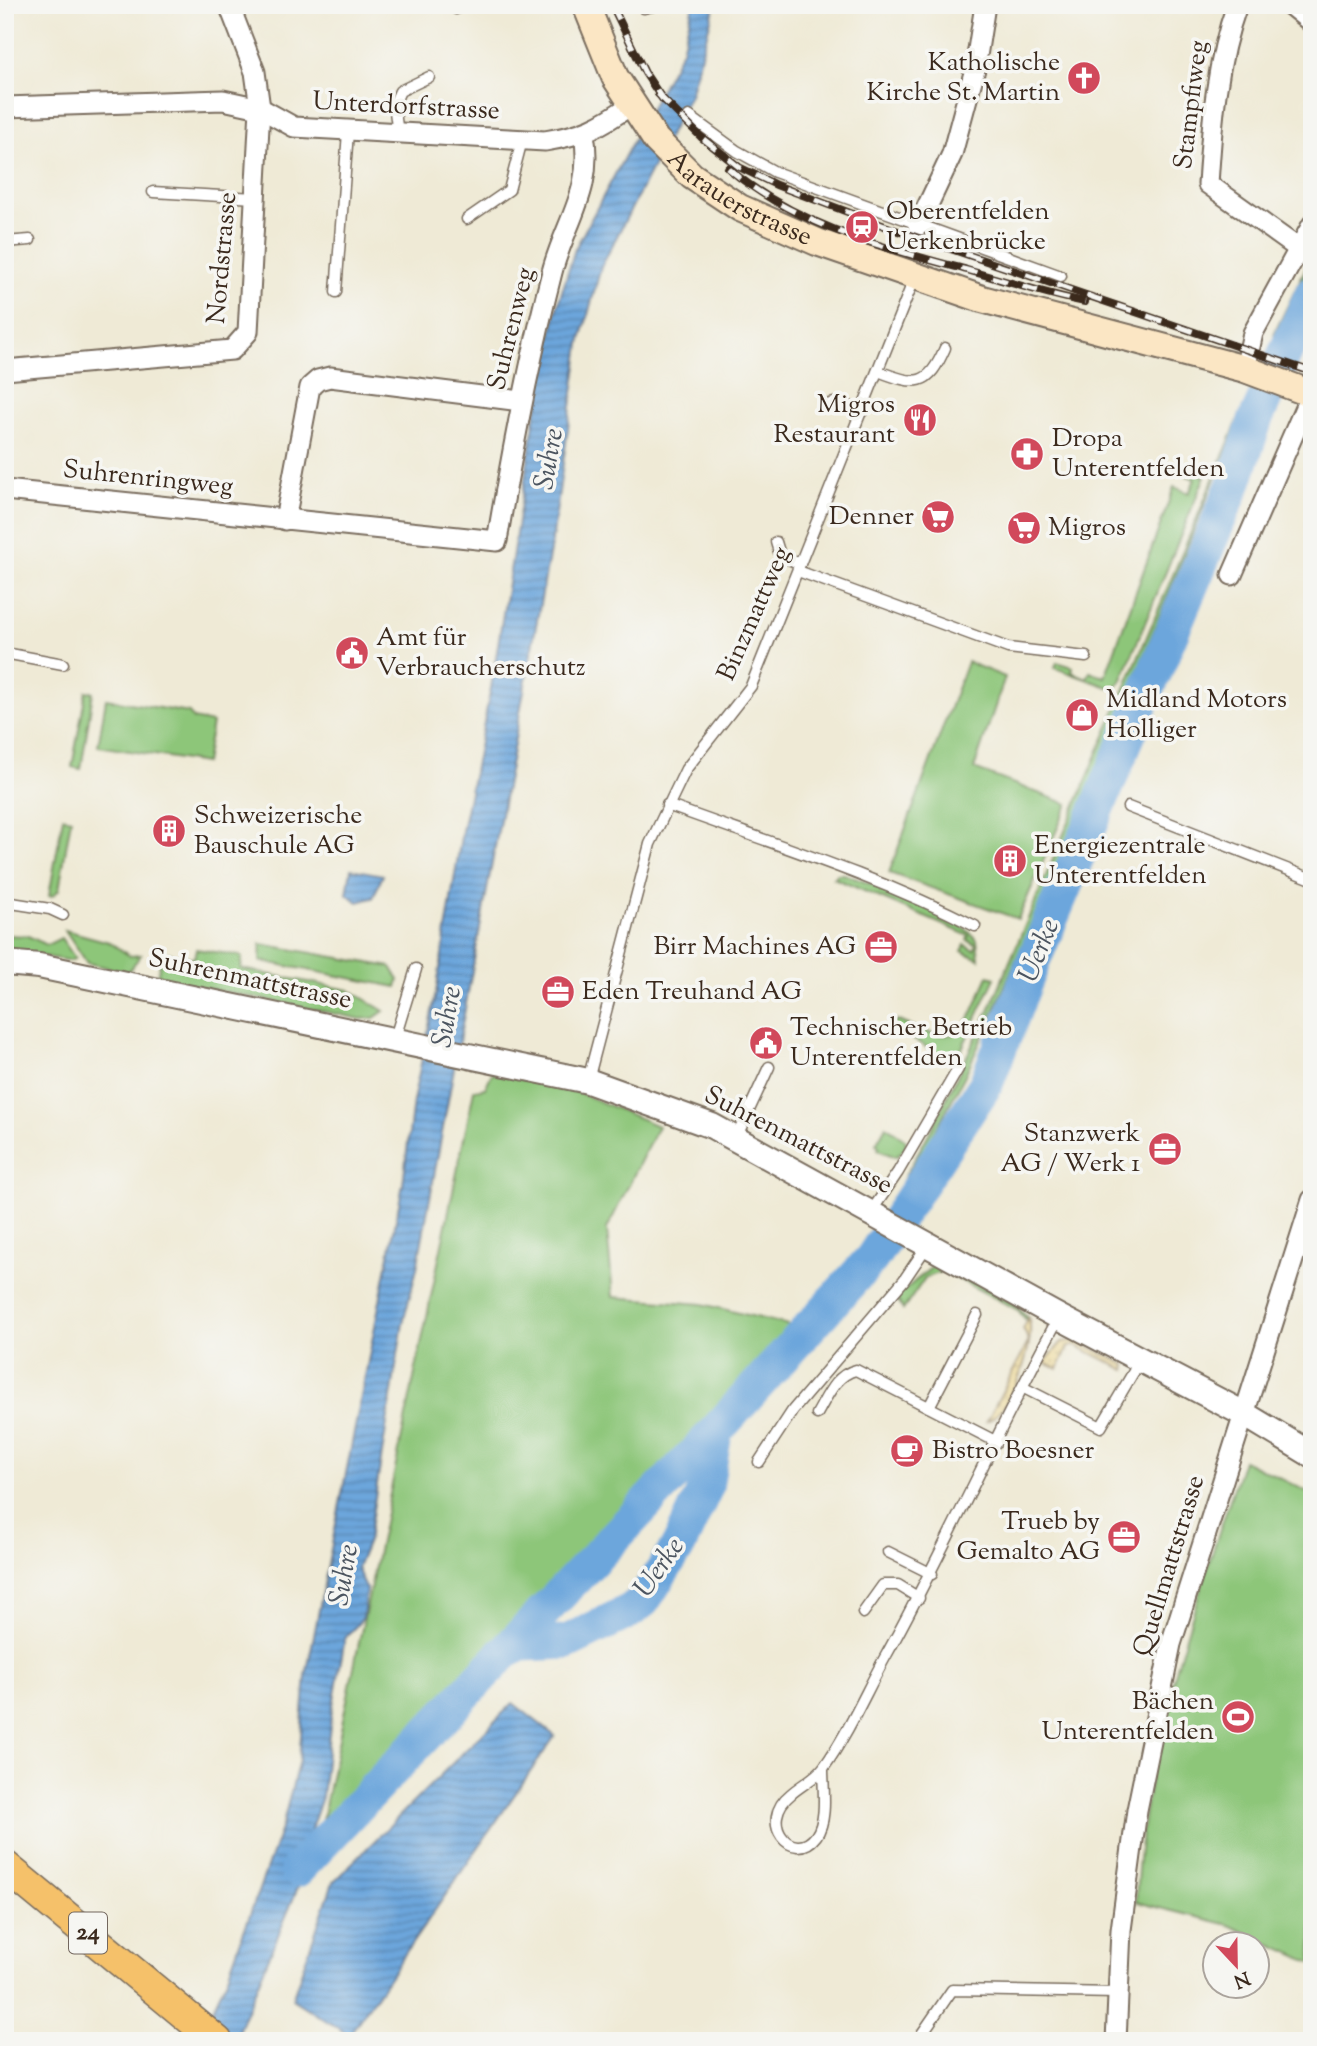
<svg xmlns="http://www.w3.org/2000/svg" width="1317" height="2046" font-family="'Sorts Mill Goudy',serif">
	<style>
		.green { fill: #8dc679; stroke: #64784c; stroke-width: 2 }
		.forest { fill: url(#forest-firs); stroke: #566a44; stroke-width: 2 }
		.sand { fill: url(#sand-dots); stroke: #94825e; stroke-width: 2 }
		.water { fill: url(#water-rules); stroke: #54687d; stroke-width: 2 }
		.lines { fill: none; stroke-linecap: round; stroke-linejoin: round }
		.river { stroke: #6ca6dc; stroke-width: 35 }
		.service-casing { stroke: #7a6d5e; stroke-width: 13 }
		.minor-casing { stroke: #7a6d5e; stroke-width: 23 }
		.tertiary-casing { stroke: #7a6d5e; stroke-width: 28 }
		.secondary-casing { stroke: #7a6d5e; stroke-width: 30 }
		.primary-casing { stroke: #7a6d5e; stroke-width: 33 }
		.service { stroke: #fff; stroke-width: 10 }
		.minor { stroke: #fff; stroke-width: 19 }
		.tertiary { stroke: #fff; stroke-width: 24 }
		.secondary { stroke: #fbe6c4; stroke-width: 26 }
		.primary { stroke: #f5c16b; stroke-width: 30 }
		.rail-casing { stroke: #3b2a1e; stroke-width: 8 }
		.rail { stroke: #f6f6f2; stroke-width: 5; stroke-dasharray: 16; stroke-linecap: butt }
		.labels { text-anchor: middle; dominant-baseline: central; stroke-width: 7; stroke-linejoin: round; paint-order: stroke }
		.shield { fill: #f6f6f2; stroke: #73675e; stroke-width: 2 }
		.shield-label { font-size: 24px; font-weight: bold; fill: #3b2a1e }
		.poi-label { font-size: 26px; fill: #3b2a1e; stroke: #f6f6f2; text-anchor: start }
		.street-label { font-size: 26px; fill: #3b2a1e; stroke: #f6f6f2 }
		.water-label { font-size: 28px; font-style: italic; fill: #4c5560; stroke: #f6f6f2 }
	</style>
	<defs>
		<pattern id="forest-firs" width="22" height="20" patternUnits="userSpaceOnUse" patternTransform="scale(1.75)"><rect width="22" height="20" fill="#72ab69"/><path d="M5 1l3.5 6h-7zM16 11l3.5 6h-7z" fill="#5f8b56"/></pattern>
		<pattern id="sand-dots" width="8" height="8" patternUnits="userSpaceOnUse" patternTransform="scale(1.75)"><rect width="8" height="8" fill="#eeda9e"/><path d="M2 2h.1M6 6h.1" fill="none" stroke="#cdbb88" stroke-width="1.8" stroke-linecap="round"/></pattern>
		<pattern id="water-rules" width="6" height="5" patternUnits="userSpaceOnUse" patternTransform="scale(1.75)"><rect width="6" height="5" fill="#6ca6dc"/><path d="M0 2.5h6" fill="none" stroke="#5a87b2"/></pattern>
	</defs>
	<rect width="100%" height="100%" fill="#f6f6f2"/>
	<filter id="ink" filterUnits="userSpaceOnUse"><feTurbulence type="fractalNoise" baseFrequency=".0143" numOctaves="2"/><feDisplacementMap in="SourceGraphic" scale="14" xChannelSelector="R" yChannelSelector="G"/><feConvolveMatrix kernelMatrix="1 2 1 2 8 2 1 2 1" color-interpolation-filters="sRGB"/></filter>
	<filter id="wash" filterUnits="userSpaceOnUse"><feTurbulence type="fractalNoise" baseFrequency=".00686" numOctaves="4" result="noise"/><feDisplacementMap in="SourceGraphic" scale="28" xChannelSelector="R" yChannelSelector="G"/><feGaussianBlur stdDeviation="1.57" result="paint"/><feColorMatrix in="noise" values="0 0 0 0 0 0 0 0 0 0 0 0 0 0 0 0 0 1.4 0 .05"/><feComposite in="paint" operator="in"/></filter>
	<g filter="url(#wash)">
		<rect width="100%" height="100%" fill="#efead6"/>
		<!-- green -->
		<g class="green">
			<polygon points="1244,406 1129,692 993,1014 965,1075 906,1186 904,1178 933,1126 989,1011"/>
			<polygon points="1183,470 1205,476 1121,682 1116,687 1108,687 1055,668 1057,662 1073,667 1072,672 1087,678 1090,672 1105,677 1174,487 1189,493 1195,479 1181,473"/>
			<polygon points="967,662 1005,677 974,769 1068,804 1018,919 889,873"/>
			<polygon points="86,691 93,692 81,769 72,767"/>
			<polygon points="106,699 189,713 193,719 212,723 205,763 98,746"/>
			<polygon points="63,817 71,819 59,890 52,896 49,896"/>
			<path d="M837,874H844C877,887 956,913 977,940L979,959L962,951L965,945L974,950L977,945L967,940L969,936L834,878Z"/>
			<polygon points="65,930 109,942 130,956 141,955 128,972 87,963"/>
			<polygon points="5,935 28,936 47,945 61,938 75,958 71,961 5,950"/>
			<polygon points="261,944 391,967 399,980 397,987 260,961"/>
			<polygon points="196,949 242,956 241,969 349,990 384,1011 374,1018 361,1019 157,978 162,952 194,958"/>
			<path d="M988,976L995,978L955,1063L893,1028L896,1020C964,1049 961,1038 988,976Z"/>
			<polygon points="492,1073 575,1091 658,1126 607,1229 613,1297 702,1304 797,1327 321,1825 474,1090 485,1088"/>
			<polygon points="886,1126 906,1140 905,1148 896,1157 878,1150 879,1146 876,1144"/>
			<polygon points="944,1265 1017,1305 1028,1318 1026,1320 1018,1310 943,1271 925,1278 903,1310 896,1297 932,1267"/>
			<path d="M1243,1460L1312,1494V1963L1229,1925L1136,1902C1142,1749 1196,1604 1243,1460Z"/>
		</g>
		<!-- forest -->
		<polygon class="forest" points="1312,255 1312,350 1278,343 1274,334"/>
		<!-- sand -->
		<g class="sand">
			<path d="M1028,1318C1038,1340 1010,1414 987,1421L1029,1341L1023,1328Z"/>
			<polygon points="1076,1340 1126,1365 1125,1370 1075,1345 1068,1347 1058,1369 1044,1363 1062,1342"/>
		</g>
		<!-- water -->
		<g class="water">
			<polygon points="693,5 715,5 690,95 601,267 580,344 553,534 417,1268 403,1323 368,1541 357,1568 366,1589 363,1618 345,1638 331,1716 322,1797 297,1870 301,1880 234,2041 197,2041 226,1981 283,1823 299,1760 306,1676 403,1184 413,1101 436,993 462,831 491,688 534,423 556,311 575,249 682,50"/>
			<polygon points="351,869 383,875 373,898 358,902 347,894"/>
			<polygon points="513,1703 555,1736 349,2035 292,1999 333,1882"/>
		</g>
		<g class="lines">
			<!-- river -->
			<g class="river">
				<polyline points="503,1653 522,1644 567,1642 630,1611 643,1601 678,1547 706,1487 715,1432"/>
				<polyline points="297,1870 715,1432 872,1258 986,1084 1035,957 1234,484 1255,421 1312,293"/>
			</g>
		</g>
	</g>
	<g filter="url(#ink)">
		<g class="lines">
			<!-- service casing -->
			<g class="service-casing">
				<g id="service">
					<polyline points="456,5 456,9"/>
					<polyline points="640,5 644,8 657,5"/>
					<polyline points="689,116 737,151 775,172 1061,276"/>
					<polyline points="398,134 394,104 400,91 429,77"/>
					<polyline points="153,192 255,198"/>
					<polyline points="467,219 509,190 522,140"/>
					<polyline points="5,242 30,240"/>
					<polyline points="336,292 348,132"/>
					<path d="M878,371C917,386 928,387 945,348"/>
					<polyline points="830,404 838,402 863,411"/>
					<polyline points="776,542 780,555 800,564"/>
					<polyline points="798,571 1008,648 1086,657"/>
					<polyline points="5,653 63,664"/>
					<path d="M667,805C771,843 877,876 975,926"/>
					<polyline points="1128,807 1312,879"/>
					<polyline points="5,902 50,909 63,915"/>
					<polyline points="394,1041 416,969"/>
					<polyline points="588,1080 650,844 686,769 751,686 915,277"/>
					<polyline points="736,1138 769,1067"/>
					<polyline points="871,1212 898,1172 958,1069"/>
					<polyline points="1024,1388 1101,1427 1140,1361"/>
					<polyline points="929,1407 977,1315"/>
					<path d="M817,1414C827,1397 835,1375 856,1370L997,1442"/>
					<polyline points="759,1462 793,1410 904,1280 927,1246"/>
					<polyline points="888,1552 932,1574"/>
					<polyline points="863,1613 883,1585 898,1585 919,1598"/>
					<path d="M823,1769C823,1788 828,1820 816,1836C793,1866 756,1822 791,1794C801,1785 816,1778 824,1767C847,1735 864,1696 883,1661C946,1549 997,1430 1059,1317"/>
					<polyline points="917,2041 952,1990 1117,1993"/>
				</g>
			</g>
			<!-- minor casing -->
			<g class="minor-casing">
				<g id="minor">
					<path d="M1237,5C1216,63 1212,123 1208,184L1299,249"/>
					<polyline points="1290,5 1312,23"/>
					<path d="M5,107L223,100L260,108L294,127L545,141C583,135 600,127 632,104"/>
					<polyline points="918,226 952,154 975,69 985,5"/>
					<polyline points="1245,369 1253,333 1312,225"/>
					<polyline points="5,370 232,350 248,332 260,108 255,72 229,5"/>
					<path d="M5,490L497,541C512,451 529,361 552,272C565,222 594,190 584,134"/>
					<polyline points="285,520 310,387 318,380 330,377 521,401"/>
					<polyline points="1232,575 1311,394"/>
					<polyline points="1116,2041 1121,1930 1137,1810 1171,1644 1312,1200"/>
				</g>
			</g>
			<!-- tertiary casing -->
			<g class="tertiary-casing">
				<polyline id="tertiary" points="5,963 39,966 588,1081 712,1126 1059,1317 1244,1414 1312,1455"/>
			</g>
			<!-- secondary casing -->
			<g class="secondary-casing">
				<g id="secondary">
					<path id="s1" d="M586,5L615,77L656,140L692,176L740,208L817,242L982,299L1245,369L1312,394"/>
				</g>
			</g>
			<!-- primary casing -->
			<g class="primary-casing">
				<polyline id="primary" points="5,1866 217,2041"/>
			</g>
			<!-- service -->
			<use href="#service" class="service"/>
			<!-- minor -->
			<use href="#minor" class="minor"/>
			<!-- tertiary -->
			<use href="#tertiary" class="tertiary"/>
			<!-- secondary -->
			<use href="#secondary" class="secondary"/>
			<!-- primary -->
			<use href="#primary" class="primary"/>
			<!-- rail casing -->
			<g class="rail-casing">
				<g id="rail">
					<polyline points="612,5 645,73 663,100"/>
					<polyline points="658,94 701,137 739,167 776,185 898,231 1312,372"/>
					<path d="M728,168C796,226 882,247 967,270C1006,281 1045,294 1085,302"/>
				</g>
			</g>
			<!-- rail -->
			<use href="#rail" class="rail"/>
		</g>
	</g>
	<!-- icons -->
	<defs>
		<g id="church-disc" transform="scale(1.75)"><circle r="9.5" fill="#d1495b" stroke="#f6f6f2"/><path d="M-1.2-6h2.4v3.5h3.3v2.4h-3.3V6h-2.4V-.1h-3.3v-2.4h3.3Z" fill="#fff"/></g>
		<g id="station-disc" transform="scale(1.75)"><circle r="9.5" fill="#d1495b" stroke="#f6f6f2"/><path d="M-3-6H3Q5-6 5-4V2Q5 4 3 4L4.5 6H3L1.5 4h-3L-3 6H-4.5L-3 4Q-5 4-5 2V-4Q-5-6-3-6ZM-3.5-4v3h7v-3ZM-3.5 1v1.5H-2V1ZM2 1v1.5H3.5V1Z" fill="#fff"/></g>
		<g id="restaurant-disc" transform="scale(1.75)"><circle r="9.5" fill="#d1495b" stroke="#f6f6f2"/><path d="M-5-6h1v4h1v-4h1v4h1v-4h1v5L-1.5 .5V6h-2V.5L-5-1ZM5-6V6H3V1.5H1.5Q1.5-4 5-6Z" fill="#fff"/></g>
		<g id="pharmacy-disc" transform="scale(1.75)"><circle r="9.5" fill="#d1495b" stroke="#f6f6f2"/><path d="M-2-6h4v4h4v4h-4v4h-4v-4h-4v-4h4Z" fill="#fff"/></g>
		<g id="supermarket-disc" transform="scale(1.75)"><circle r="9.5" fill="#d1495b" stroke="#f6f6f2"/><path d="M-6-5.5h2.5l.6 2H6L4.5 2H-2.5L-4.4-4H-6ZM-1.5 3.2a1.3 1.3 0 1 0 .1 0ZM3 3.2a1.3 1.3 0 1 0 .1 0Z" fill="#fff"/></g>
		<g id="civic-disc" transform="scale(1.75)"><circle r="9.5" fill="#d1495b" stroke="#f6f6f2"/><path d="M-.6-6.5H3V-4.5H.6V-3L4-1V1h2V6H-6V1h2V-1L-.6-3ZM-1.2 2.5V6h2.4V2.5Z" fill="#fff"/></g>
		<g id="shop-disc" transform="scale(1.75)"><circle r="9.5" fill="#d1495b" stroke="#f6f6f2"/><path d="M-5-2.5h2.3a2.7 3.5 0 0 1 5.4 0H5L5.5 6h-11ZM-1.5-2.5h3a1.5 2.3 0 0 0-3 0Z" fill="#fff"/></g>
		<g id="building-disc" transform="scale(1.75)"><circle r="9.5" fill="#d1495b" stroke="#f6f6f2"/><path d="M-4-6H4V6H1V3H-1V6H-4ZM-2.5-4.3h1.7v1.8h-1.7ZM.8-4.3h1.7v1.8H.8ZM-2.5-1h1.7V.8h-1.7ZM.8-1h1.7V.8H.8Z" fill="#fff"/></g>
		<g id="office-disc" transform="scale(1.75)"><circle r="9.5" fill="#d1495b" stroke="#f6f6f2"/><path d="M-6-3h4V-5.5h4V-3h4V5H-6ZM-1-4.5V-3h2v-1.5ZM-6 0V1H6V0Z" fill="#fff"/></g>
		<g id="cafe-disc" transform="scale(1.75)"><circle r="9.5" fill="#d1495b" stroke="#f6f6f2"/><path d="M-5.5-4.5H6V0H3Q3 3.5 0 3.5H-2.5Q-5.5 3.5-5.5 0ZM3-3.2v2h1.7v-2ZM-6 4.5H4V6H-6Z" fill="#fff"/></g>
		<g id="stadium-disc" transform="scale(1.75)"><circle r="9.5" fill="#d1495b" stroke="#f6f6f2"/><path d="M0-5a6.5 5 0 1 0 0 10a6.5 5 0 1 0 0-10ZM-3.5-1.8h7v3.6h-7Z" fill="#fff"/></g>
	</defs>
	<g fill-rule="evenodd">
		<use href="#church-disc" x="1084" y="78"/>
		<use href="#station-disc" x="862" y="227"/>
		<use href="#restaurant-disc" x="920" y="420"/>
		<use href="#pharmacy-disc" x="1027" y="454"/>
		<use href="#supermarket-disc" x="938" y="517"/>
		<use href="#supermarket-disc" x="1024" y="528"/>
		<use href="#civic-disc" x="352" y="653"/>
		<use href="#shop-disc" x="1082" y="715"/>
		<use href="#building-disc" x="169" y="831"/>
		<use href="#building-disc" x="1010" y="861"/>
		<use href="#office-disc" x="881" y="947"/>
		<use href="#office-disc" x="558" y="992"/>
		<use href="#civic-disc" x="766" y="1043"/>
		<use href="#office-disc" x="1165" y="1149"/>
		<use href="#cafe-disc" x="907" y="1451"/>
		<use href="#office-disc" x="1124" y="1537"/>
		<use href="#stadium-disc" x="1238" y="1717"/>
	</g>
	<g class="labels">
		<!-- shield labels -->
		<rect class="shield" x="69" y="1912.5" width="38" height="41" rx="5"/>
		<g class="shield-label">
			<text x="88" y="1933">24</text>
		</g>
		<!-- poi labels -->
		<g class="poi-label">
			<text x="1060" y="63" text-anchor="end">Katholische<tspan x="1060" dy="30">Kirche St. Martin</tspan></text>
			<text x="886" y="212">Oberentfelden<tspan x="886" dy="30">Uerkenbrücke</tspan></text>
			<text x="895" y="405" text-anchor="end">Migros<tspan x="895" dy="30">Restaurant</tspan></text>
			<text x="1052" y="439">Dropa<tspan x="1052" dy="30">Unterentfelden</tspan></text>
			<text x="914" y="517" text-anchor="end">Denner</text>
			<text x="1048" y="528">Migros</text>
			<text x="376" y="638">Amt für<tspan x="376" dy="30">Verbraucherschutz</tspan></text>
			<text x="1106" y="700">Midland Motors<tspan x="1106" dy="30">Holliger</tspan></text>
			<text x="194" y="816">Schweizerische<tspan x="194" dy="30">Bauschule AG</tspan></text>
			<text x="1034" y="846">Energiezentrale<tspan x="1034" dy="30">Unterentfelden</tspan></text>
			<text x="856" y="947" text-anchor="end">Birr Machines AG</text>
			<text x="582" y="992">Eden Treuhand AG</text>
			<text x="790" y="1028">Technischer Betrieb<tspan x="790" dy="30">Unterentfelden</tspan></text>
			<text x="1140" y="1134" text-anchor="end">Stanzwerk<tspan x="1140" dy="30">AG / Werk 1</tspan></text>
			<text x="932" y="1451">Bistro Boesner</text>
			<text x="1100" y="1522" text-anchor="end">Trueb by<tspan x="1100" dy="30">Gemalto AG</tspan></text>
			<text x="1214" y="1702" text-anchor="end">Bächen<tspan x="1214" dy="30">Unterentfelden</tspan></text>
		</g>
		<!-- street labels -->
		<g class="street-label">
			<text transform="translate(1192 105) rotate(-83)">Stampfiweg</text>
			<text transform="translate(406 107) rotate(3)">Unterdorfstrasse</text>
			<text stroke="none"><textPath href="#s1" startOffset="256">Aarauerstrasse</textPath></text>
			<text transform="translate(223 258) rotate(-85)">Nordstrasse</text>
			<text transform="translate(512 329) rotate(-76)">Suhrenweg</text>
			<text transform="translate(148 479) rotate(6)">Suhrenringweg</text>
			<text transform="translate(755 614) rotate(-66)">Binzmattweg</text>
			<text transform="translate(250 980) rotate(12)">Suhrenmattstrasse</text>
			<text transform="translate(798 1141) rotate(27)">Suhrenmattstrasse</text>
			<text transform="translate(1170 1566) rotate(-73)">Quellmattstrasse</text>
		</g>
		<!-- water labels -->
		<g class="water-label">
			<text transform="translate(550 459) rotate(-80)">Suhre</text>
			<text transform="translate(1040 951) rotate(-68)">Uerke</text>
			<text transform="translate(448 1017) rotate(-80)">Suhre</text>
			<text transform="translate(660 1568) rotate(-55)">Uerke</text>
			<text transform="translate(345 1575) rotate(-80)">Suhre</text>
		</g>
	</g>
	<!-- margin -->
	<rect width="1317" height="2046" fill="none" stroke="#f6f6f2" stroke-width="28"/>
	<!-- north arrow -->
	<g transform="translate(1236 1965) rotate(158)"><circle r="33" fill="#f6f6f2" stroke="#aba49d" stroke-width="2"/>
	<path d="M0-5L12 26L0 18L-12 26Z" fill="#d1495b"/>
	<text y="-10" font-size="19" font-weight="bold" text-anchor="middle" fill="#3b2a1e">N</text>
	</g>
</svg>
